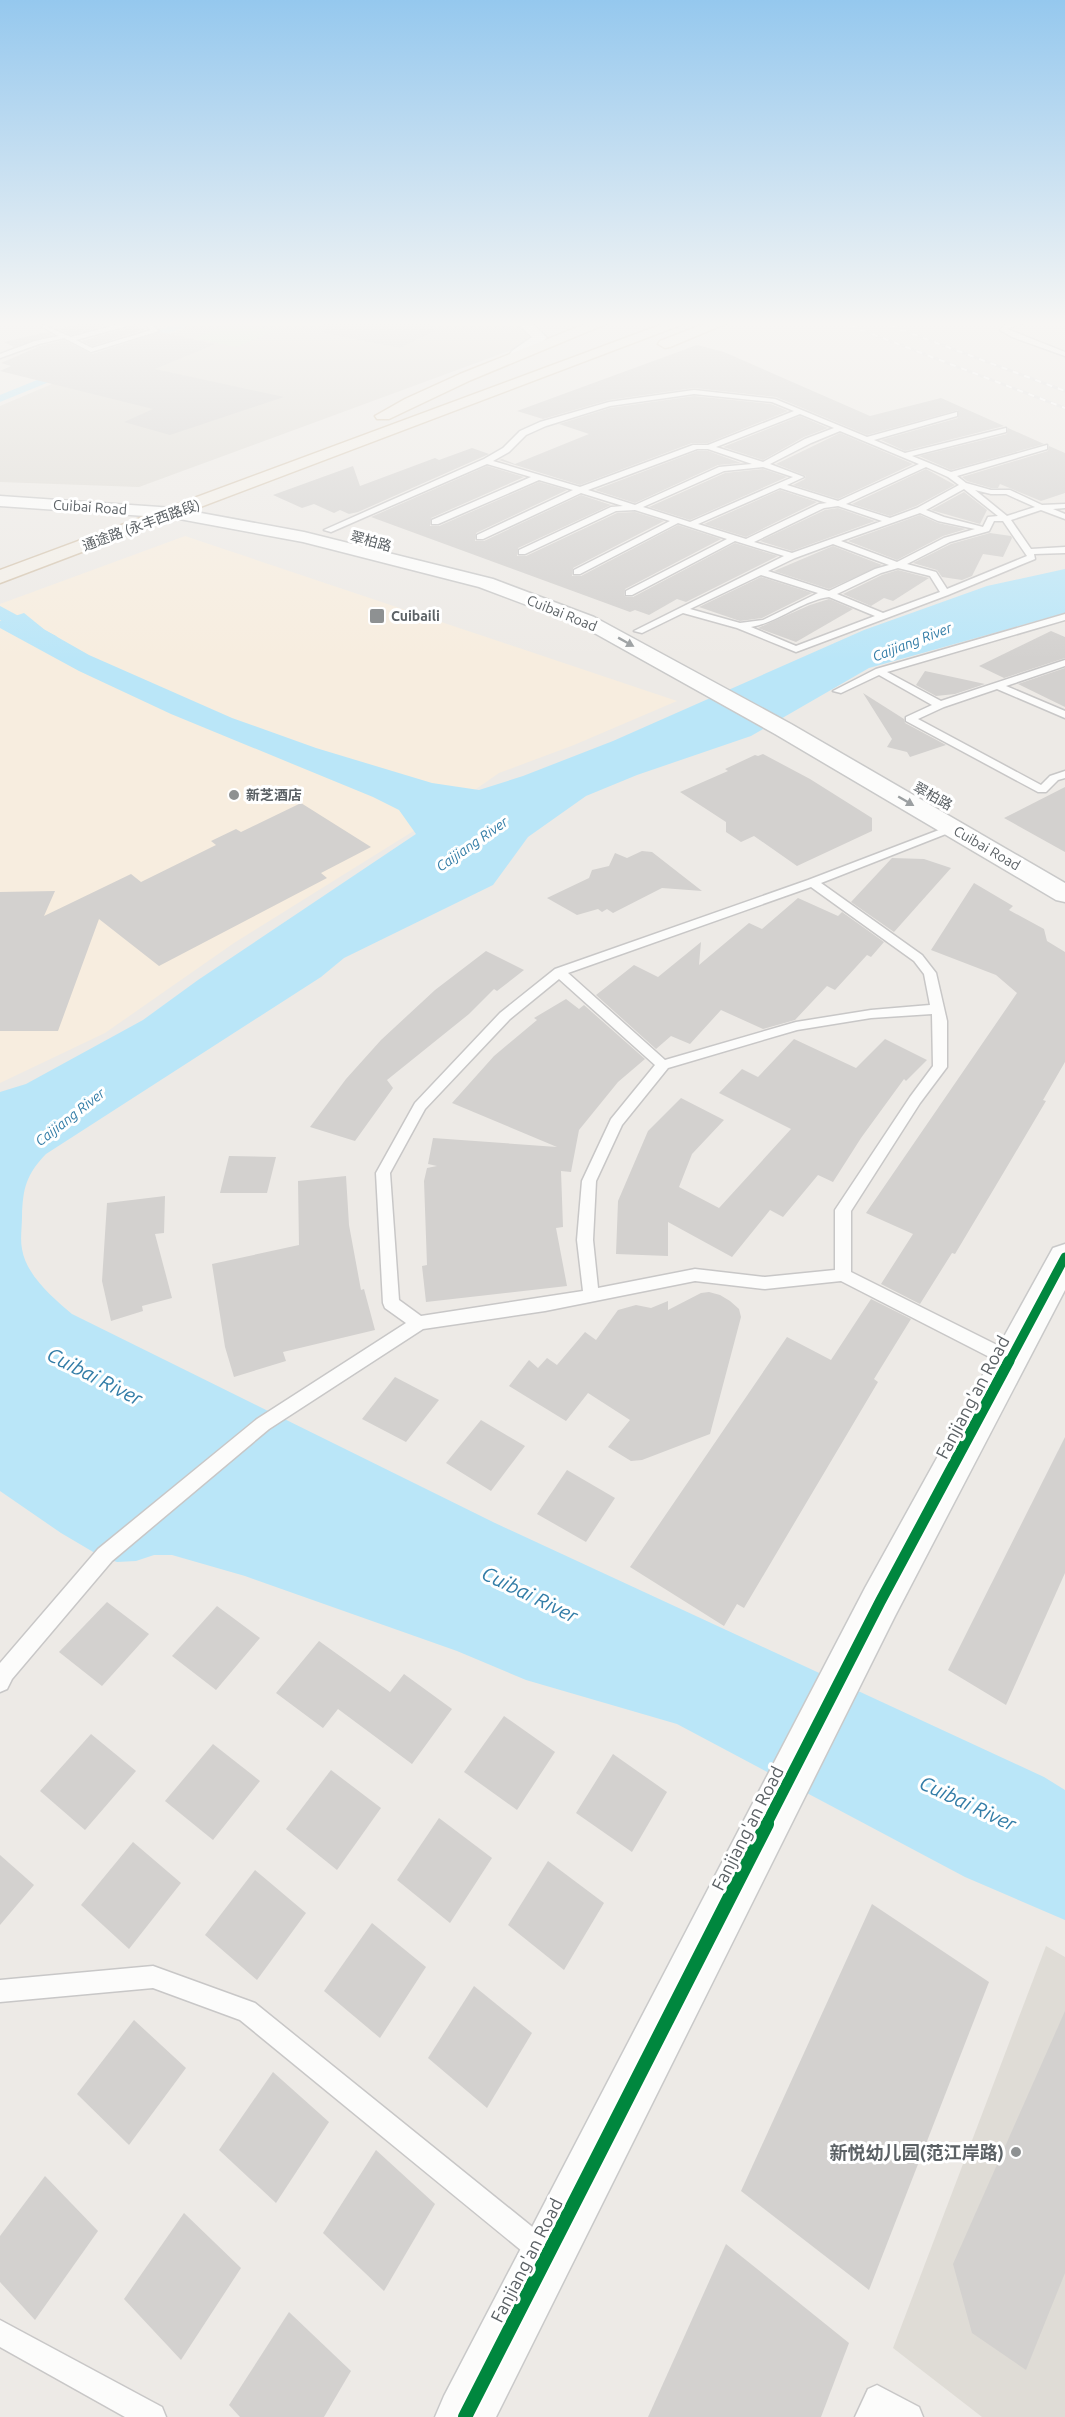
<svg xmlns="http://www.w3.org/2000/svg" width="1065" height="2417" font-family="Ubuntu,'Noto Sans SC',sans-serif">
	<style>
		.commercial { fill: #f7eddf }
		.education { fill: #dfdcd6 }
		.green { fill: #d6e9d0 }
		.water { fill: #bae6f8 }
		.lines { fill: none; stroke-linecap: round; stroke-linejoin: round }
		.canal { fill: #bae6f8; fill-rule: evenodd }
		.building { fill: #d3d1cf }
		.lane-casing { stroke: #c8c7c7; stroke-width: 3 }
		.secondary-casing { stroke: #c9c9c9; stroke-width: 3 }
		.primary-casing { stroke: #d6c7b2; stroke-width: 3 }
		.lane { fill: #fcfcfb; fill-rule: evenodd }
		.secondary { fill: #fcfcfb; fill-rule: evenodd }
		.primary { fill: #f3efe8; fill-rule: evenodd }
		.rail-casing { stroke: #e3e2e2; stroke-width: 3 }
		.rail { stroke: #fff; stroke-width: 2; stroke-dasharray: 6; stroke-linecap: butt }
		.cycleway-far2-casing { stroke: #fff; stroke-width: 13 }
		.cycleway-far1-casing { stroke: #fff; stroke-width: 15 }
		.cycleway-casing { stroke: #fff; stroke-width: 18 }
		.cycleway-far2 { stroke: #00873e; stroke-width: 9 }
		.cycleway-far1 { stroke: #00873e; stroke-width: 11 }
		.cycleway { stroke: #00873e; stroke-width: 14 }
		.oneway { fill: #9b9fa1 }
		.poi-dot { fill: #8e9192; stroke: #fff; stroke-width: 2 }
		.labels { text-anchor: middle; dominant-baseline: central; stroke-width: 6; stroke-linejoin: round; paint-order: stroke }
		.far-street-label { font-size: 14px; fill: #5b6165; stroke: #fff }
		.far-poi-label { font-size: 14px; font-weight: bold; fill: #5b6165; stroke: #fff; text-anchor: start }
		.far-water-label { font-size: 14px; font-style: italic; fill: #337da7; stroke: #fff }
		.near-street-label { font-size: 18px; fill: #5b6165; stroke: #fff }
		.near-poi-label { font-size: 18px; font-weight: bold; fill: #5b6165; stroke: #fff; text-anchor: end }
		.near-water-label { font-size: 20px; font-style: italic; fill: #337da7; stroke: #fff }
	</style>
	<rect width="100%" height="100%" fill="#edeae6"/>
	<!-- commercial -->
	<polygon class="commercial" points="185,536 677,701 574,745 499,773 436,817 234,943 105,1033 0,1083 0,604"/>
	<!-- education -->
	<g class="education">
		<polygon points="165,321 513,321 524,328 531,337 514,349 139,487 0,482 0,406 182,329"/>
		<polygon points="1046,1946 1065,1957 1065,2417 982,2417 893,2348"/>
	</g>
	<!-- green -->
	<polygon class="green" points="233,322 275,331 236,347 195,338"/>
	<!-- water -->
	<g class="water">
		<polygon points="183,321 199,321 0,402 0,395"/>
		<path d="M1065,569V613L869,668L751,736L637,775L586,796L528,837L493,885L344,958L321,977L46,1154C26,1175 23,1188 22,1216C22,1227 20,1239 22,1249C26,1275 53,1298 72,1314L495,1523L1044,1777L1065,1790V1920L965,1877L677,1724L526,1680L457,1651L245,1576L172,1555H154L136,1561L117,1562L100,1556L61,1533L0,1491V1092L26,1084L143,1020L198,980L416,834L399,810L373,797L171,714L79,671L0,628V621L24,613L45,630L89,655L232,718L316,748L432,783L479,790L523,776L613,741L864,630L987,586Z"/>
	</g>
	<g class="lines">
		<!-- canal -->
		<polygon class="canal" points="0,606 56,636 59,640 56,644 42,644 0,620"/>
	</g>
	<!-- building -->
	<g class="building">
		<polygon points="90,321 116,322 71,335 59,329"/>
		<polygon points="325,321 439,321 425,328 436,330 400,348 324,333"/>
		<polygon points="134,326 146,329 92,346 82,341"/>
		<polygon points="47,332 52,335 14,347 4,342"/>
		<polygon points="161,332 215,344 155,369 284,397 170,435 124,422 153,409 0,371 11,366 1,363 40,346 64,340 92,354"/>
		<polygon points="697,345 724,352 870,416 941,398 1004,426 905,451 881,440 958,418 958,410 867,435 776,397 694,388 609,400 543,419 517,411"/>
		<polygon points="694,396 771,404 788,411 708,443 692,443 580,485 499,460 502,459 515,464 589,434 559,424 610,408"/>
		<polygon points="800,416 828,428 804,437 763,460 723,447"/>
		<polygon points="1008,428 1044,444 951,470 919,456 1007,434"/>
		<polygon points="840,433 913,464 838,499 793,485 805,479 806,476 776,464"/>
		<polygon points="1049,446 1065,453 1065,493 1041,501 1000,484 998,488 991,488 967,481 962,477 1048,451"/>
		<polygon points="472,448 489,454 358,512 349,514 340,510 334,513 314,504 302,508 273,495 353,466 360,486 435,458 439,460"/>
		<polygon points="697,451 708,451 741,463 718,465 635,503 595,490"/>
		<polygon points="487,466 524,477 431,518 430,526 439,526 539,482 567,490 476,533 475,541 484,541 581,495 611,505 518,548 517,556 526,556 617,513 635,512 664,521 573,568 572,576 581,576 678,525 721,539 625,589 624,595 626,597 633,597 735,543 778,556 686,602 677,599 649,615 635,610 630,612 371,517"/>
		<polygon points="763,469 787,477 690,520 649,507 725,473"/>
		<polygon points="926,469 955,485 916,506 890,516 852,504"/>
		<polygon points="780,490 817,502 746,537 704,524"/>
		<polygon points="964,492 987,510 980,524 931,510"/>
		<polygon points="838,508 875,521 792,551 760,541 825,510"/>
		<polygon points="920,515 938,523 966,529 943,536 897,560 848,541"/>
		<polygon points="990,533 1011,536 1012,538 1003,557 983,554 972,576 962,580 942,577 937,570 913,563 951,544"/>
		<polygon points="833,546 882,565 829,589 774,571"/>
		<polygon points="898,570 929,578 893,601 884,598 871,606 843,594 882,575"/>
		<polygon points="761,577 812,593 762,618 740,621 699,607"/>
		<polygon points="829,599 853,609 796,642 758,628 810,605"/>
		<polygon points="1051,631 1065,637 1065,658 1004,678 979,666"/>
		<polygon points="1065,668 1065,707 1018,684"/>
		<polygon points="925,671 985,684 955,694 936,696 916,685"/>
		<polygon points="863,693 904,719 905,723 946,745 910,757 907,752 887,747 892,739"/>
		<polygon points="763,754 810,779 872,818 872,831 797,866 754,836 741,842 726,832 726,822 680,792 728,771 725,769 755,755 758,756"/>
		<polygon points="1065,787 1065,852 1004,818"/>
		<polygon points="301,803 371,847 321,873 327,878 159,966 99,919 58,1031 0,1031 0,892 55,891 44,916 131,874 141,882 216,845 211,841 236,829 241,832"/>
		<polygon points="642,851 652,852 702,891 662,888 613,913 607,909 602,912 598,909 577,915 547,898 589,878 592,870 609,866 615,853 627,858"/>
		<polygon points="892,858 924,859 951,868 894,932 851,902"/>
		<polygon points="974,883 1013,906 1009,910 1044,929 1047,941 1065,952 1065,1062 1043,1100 1046,1101 998,1182 955,1254 952,1253 920,1304 881,1284 913,1234 866,1213 1017,993 996,975 931,950"/>
		<polygon points="798,898 838,916 842,912 884,942 871,957 867,955 835,990 827,986 795,1020 763,1029 721,1010 690,1044 671,1036 656,1049 596,995 634,965 658,977 701,942 699,965 749,923 762,929"/>
		<polygon points="486,951 524,970 497,991 494,989 469,1014 387,1080 393,1088 355,1141 310,1127 346,1079 381,1040 435,990"/>
		<polygon points="566,999 579,1009 584,1005 645,1059 618,1082 579,1130 571,1172 561,1171 563,1227 556,1228 567,1286 426,1302 422,1266 427,1265 424,1181 427,1168 437,1166 428,1164 433,1138 557,1147 452,1103 494,1056 537,1020 534,1018"/>
		<polygon points="794,1039 856,1068 885,1039 927,1060 906,1081 904,1079 861,1138 833,1182 818,1175 783,1217 770,1210 732,1257 668,1222 668,1256 616,1254 618,1201 648,1131 681,1098 724,1120 692,1154 679,1187 719,1208 791,1129 719,1093 742,1069 758,1077"/>
		<polygon points="229,1156 276,1157 267,1193 220,1193"/>
		<polygon points="346,1176 349,1225 361,1290 364,1289 375,1330 283,1352 286,1361 234,1377 225,1347 212,1264 299,1245 298,1181"/>
		<polygon points="165,1196 164,1233 155,1234 172,1298 142,1306 143,1311 111,1321 102,1281 107,1203"/>
		<polygon points="709,1292 720,1295 730,1301 739,1309 741,1317 710,1434 642,1460 631,1461 608,1447 630,1420 588,1393 566,1421 509,1386 529,1360 538,1368 547,1358 557,1365 585,1332 596,1340 618,1310 636,1305 651,1308 668,1301 668,1310 701,1293"/>
		<polygon points="871,1299 911,1319 874,1379 878,1382 744,1608 737,1604 724,1626 630,1567 787,1337 831,1360"/>
		<polygon points="395,1377 439,1400 406,1442 362,1419"/>
		<polygon points="481,1420 525,1446 491,1491 446,1463"/>
		<polygon points="1065,1437 1065,1573 1006,1705 948,1670"/>
		<polygon points="567,1470 615,1498 586,1542 537,1514"/>
		<polygon points="107,1602 149,1634 102,1686 59,1652"/>
		<polygon points="217,1606 260,1638 216,1690 172,1656"/>
		<polygon points="319,1641 390,1692 404,1674 452,1709 412,1764 338,1709 323,1728 276,1693"/>
		<polygon points="504,1716 555,1752 517,1810 464,1772"/>
		<polygon points="91,1734 136,1771 85,1830 40,1791"/>
		<polygon points="213,1744 260,1781 213,1840 165,1801"/>
		<polygon points="613,1754 667,1792 632,1852 576,1813"/>
		<polygon points="331,1770 381,1808 337,1870 286,1829"/>
		<polygon points="439,1818 492,1858 450,1923 397,1880"/>
		<polygon points="133,1842 181,1883 129,1949 81,1905"/>
		<polygon points="0,1855 34,1885 0,1925"/>
		<polygon points="548,1861 604,1903 564,1970 508,1925"/>
		<polygon points="255,1870 306,1913 257,1980 205,1935"/>
		<polygon points="872,1904 989,1982 869,2290 741,2191"/>
		<polygon points="372,1923 426,1967 380,2038 324,1991"/>
		<polygon points="474,1986 532,2033 487,2108 428,2058"/>
		<polygon points="1065,2011 1065,2273 1026,2370 972,2333 953,2264"/>
		<polygon points="134,2020 186,2068 129,2145 77,2094"/>
		<polygon points="273,2072 329,2122 276,2203 219,2150"/>
		<polygon points="376,2150 435,2204 384,2291 323,2233"/>
		<polygon points="45,2176 98,2231 35,2320 0,2282 0,2236"/>
		<polygon points="184,2213 241,2268 181,2360 124,2299"/>
		<polygon points="726,2244 849,2343 821,2417 648,2417"/>
		<polygon points="289,2312 351,2371 324,2417 240,2417 229,2405"/>
	</g>
	<g class="lines">
		<!-- lane casing -->
		<g class="lane-casing">
			<g id="lane">
				<path d="M130,321H148L159,331L91,352L64,338L39,344L0,358V354L35,341L58,336L43,327V325L71,337ZM142,322L151,330L92,348L76,340Z"/>
				<polygon points="1015,321 1027,321 1007,329 1065,352 1065,356 1012,337 1000,330 1004,325"/>
				<path d="M694,390L775,399L867,437L957,412V416L874,440L905,453L1006,428V432L912,456L951,472L1047,445V449L957,476L966,483L991,490H1010L1042,505L1065,504V508L1053,509L1065,514V519L1041,510L1011,520L1031,549L1065,547V553L1034,554L1035,559L948,595L796,652L737,628L683,613L642,633L634,631L784,556L735,541L632,595H626V591L727,539L678,523L580,574H574V570L670,521L635,510L616,511L525,554H519V550L611,507L623,506L581,493L483,539H477V535L573,490L539,480L438,524H432V520L531,477L487,464L331,532L324,530L484,459L503,448L520,431L540,422L609,402ZM694,394L772,402L794,411L708,445H693L580,487L493,461L509,452L526,435L546,426L610,406ZM800,414L834,428L805,439L763,462L716,447ZM840,431L919,464L838,501L787,485L804,477L770,464L811,443ZM697,449H708L752,464L719,467L635,505L588,490ZM763,467L793,477L690,522L643,507L724,471ZM926,467L948,477L959,485L917,508L890,518L846,504ZM780,488L827,503L819,504L746,539L698,524ZM964,489L998,516L988,517L983,527L944,517L926,510ZM975,490L991,494H1006L1035,507L1007,516ZM838,506L882,521L792,553L754,542L824,508ZM920,513L938,521L975,529L944,538L897,562L841,541ZM994,521H1003L1027,556L947,589L936,572L907,564L950,542L989,531ZM833,544L889,565L875,569L829,591L768,571L795,558ZM898,568L930,576L940,592L883,613L837,594L881,573ZM761,575L818,593L763,620L740,623L690,609ZM829,597L875,616L796,646L751,627C779,622 801,601 829,597Z"/>
				<polygon points="1065,614 1065,620 887,672 941,701 1065,660 1065,666 1006,686 1065,711 1065,718 997,689 944,707 918,719 1041,785 1050,776 1065,771 1065,778 1058,780 1046,792 1038,792 906,721 906,717 932,705 879,675 841,693 833,691 876,669"/>
				<path d="M952,825L958,828L956,830L821,883L922,955L936,973L947,1021V1067L920,1103L851,1211V1272L1017,1355L1019,1360L1017,1365L1011,1367L1005,1365L841,1281L765,1289L695,1281L545,1311L423,1329L269,1429L112,1561L12,1679L7,1689L0,1692V1663L98,1549L257,1419L406,1323L385,1308L383,1303L376,1173L415,1103L500,1013L555,969L808,880ZM811,887L914,961L924,974L930,1005L871,1010L796,1022L665,1060L568,973ZM559,979L655,1065L611,1119L582,1181L577,1240L583,1291L421,1316L399,1300L390,1173L425,1109L510,1019ZM932,1014L933,1066L910,1097L835,1210V1270L765,1277L695,1269L598,1288L593,1240L596,1181L622,1125L668,1068L797,1030L871,1018Z"/>
				<polygon points="153,1966 255,2003 551,2242 555,2251 551,2260 542,2264 533,2260 240,2020 153,1988 0,2002 0,1980"/>
				<polygon points="0,2320 162,2407 166,2417 125,2417 0,2347"/>
				<polygon points="877,2385 919,2407 923,2417 855,2417 868,2389"/>
			</g>
		</g>
		<!-- secondary casing -->
		<g class="secondary-casing">
			<g id="secondary">
				<polygon points="514,321 530,321 547,338 522,357 512,357 510,354 512,351 532,337"/>
				<polygon points="0,496 174,508 304,532 493,579 594,617 791,724 1065,883 1065,902 1056,900 775,734 580,625 479,587 303,542 174,518 0,506"/>
				<polygon points="1065,1244 1065,1290 895,1616 496,2417 435,2417 444,2396 865,1588 1053,1248"/>
			</g>
		</g>
		<!-- primary casing -->
		<g class="primary-casing">
			<g id="primary">
				<polygon points="593,321 613,321 471,380 389,419 377,419 375,416 405,399 460,374"/>
				<polygon points="671,321 691,321 0,583 0,570"/>
				<polygon points="712,321 732,321 670,347 665,348 658,344 660,341"/>
			</g>
		</g>
		<!-- lane -->
		<use href="#lane" class="lane"/>
		<!-- secondary -->
		<use href="#secondary" class="secondary"/>
		<!-- primary -->
		<use href="#primary" class="primary"/>
		<!-- rail casing -->
		<g class="rail-casing">
			<g id="rail">
				<polyline points="838,321 1065,408"/>
				<polyline points="878,321 1065,391"/>
			</g>
		</g>
		<!-- rail -->
		<use href="#rail" class="rail"/>
		<!-- cycleway-far2 casing -->
		<g class="cycleway-far2-casing">
			<polyline id="cycleway-far2" points="1009,1362 1065,1257"/>
		</g>
		<!-- cycleway-far1 casing -->
		<g class="cycleway-far1-casing">
			<polyline id="cycleway-far1" points="766,1825 880,1602 1009,1361"/>
		</g>
		<!-- cycleway casing -->
		<g class="cycleway-casing">
			<polyline id="cycleway" points="465,2417 767,1824"/>
		</g>
		<!-- cycleway-far2 -->
		<use href="#cycleway-far2" class="cycleway-far2"/>
		<!-- cycleway-far1 -->
		<use href="#cycleway-far1" class="cycleway-far1"/>
		<!-- cycleway -->
		<use href="#cycleway" class="cycleway"/>
	</g>
	<!-- one-way arrows -->
	<defs><path id="oneway-solid" d="M-6-.8H1V-3.2L6.5 0L1 3.2V.8H-6Z" transform="scale(1.5)"/></defs>
	<g class="oneway">
		<use href="#oneway-solid" transform="translate(626 642) rotate(29)"/>
		<use href="#oneway-solid" transform="translate(906 801) rotate(30)"/>
	</g>
	<!-- sky -->
	<linearGradient id="sky" x2="0" y2="1"><stop stop-color="#95c8ee"/><stop offset="0.49" stop-color="#f7f6f4"/><stop offset="1" stop-color="#f7f6f4" stop-opacity="0"/></linearGradient>
	<rect width="1065" height="660" fill="url(#sky)"/>
	<!-- markers -->
	<g class="poi-dot">
		<rect x="369" y="608" width="16" height="16" rx="3"/>
		<circle cx="234" cy="795" r="6"/>
		<circle cx="1016" cy="2152" r="6"/>
	</g>
	<g class="labels">
		<!-- far-street labels -->
		<g class="far-street-label">
			<text transform="translate(90 507) rotate(4)">Cuibai Road</text>
			<text transform="translate(141 525) rotate(-20)">通途路 (永丰西路段)</text>
			<text transform="translate(371 541) rotate(15)">翠柏路</text>
			<text transform="translate(562 613) rotate(22)">Cuibai Road</text>
			<text transform="translate(933 796) rotate(29)">翠柏路</text>
			<text transform="translate(987 848) rotate(30)">Cuibai Road</text>
		</g>
		<!-- far-poi labels -->
		<g class="far-poi-label">
			<text x="391" y="616">Cuibaili</text>
			<text x="246" y="795">新芝酒店</text>
		</g>
		<!-- far-water labels -->
		<g class="far-water-label">
			<text transform="translate(912 642) rotate(-21)">Caijiang River</text>
			<text transform="translate(472 844) rotate(-35)">Caijiang River</text>
			<text transform="translate(70 1117) rotate(-38)">Caijiang River</text>
		</g>
		<!-- near-street labels -->
		<g class="near-street-label">
			<text transform="translate(972 1397) rotate(-62)">Fanjiang'an Road</text>
			<text transform="translate(747 1828) rotate(-63)">Fanjiang'an Road</text>
			<text transform="translate(526 2260) rotate(-63)">Fanjiang'an Road</text>
		</g>
		<!-- near-poi labels -->
		<g class="near-poi-label">
			<text x="1004" y="2152">新悦幼儿园(范江岸路)</text>
		</g>
		<!-- near-water labels -->
		<g class="near-water-label">
			<text transform="translate(95 1376) rotate(27)">Cuibai River</text>
			<text transform="translate(530 1594) rotate(26)">Cuibai River</text>
			<text transform="translate(968 1803) rotate(25)">Cuibai River</text>
		</g>
	</g>
</svg>
